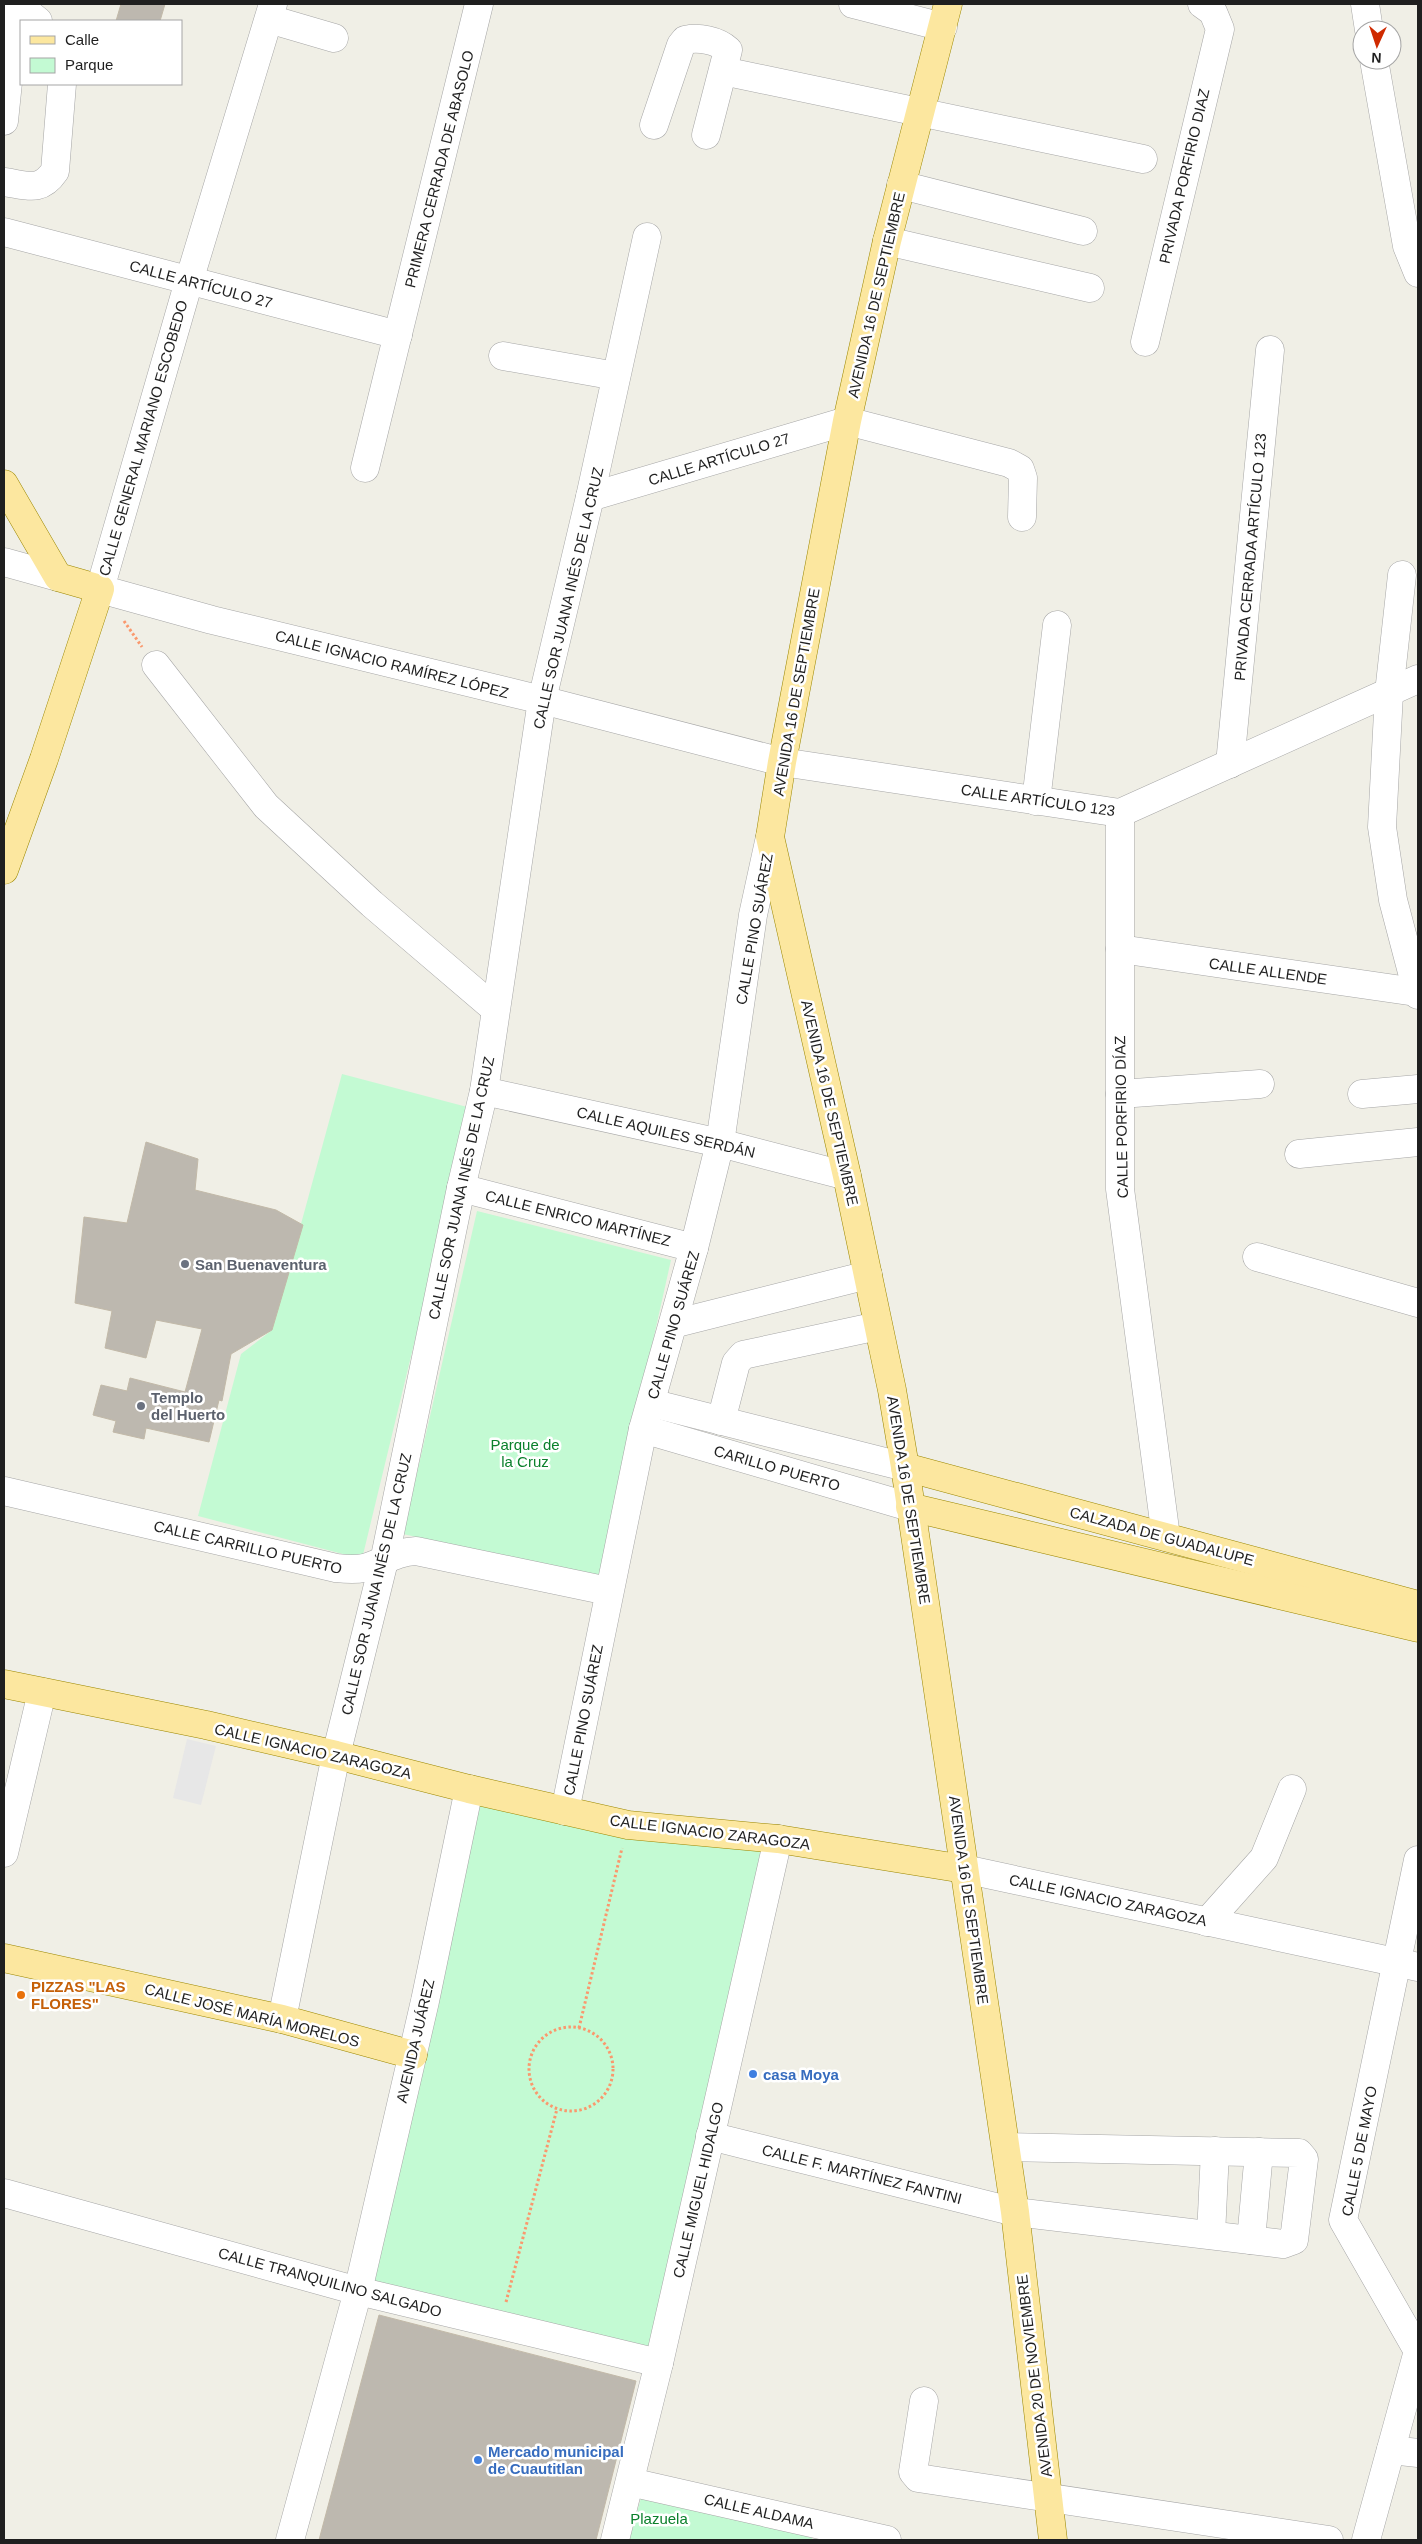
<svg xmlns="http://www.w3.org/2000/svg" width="1422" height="2544" font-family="Arial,sans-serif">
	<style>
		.park { fill: #c3fad3 }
		.parking { fill: #e7e7e7 }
		.building { fill: #bdb8af; stroke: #c2b9a8 }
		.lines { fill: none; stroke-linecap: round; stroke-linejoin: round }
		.minor-casing { stroke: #a6a6a6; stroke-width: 29 }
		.major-casing { stroke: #9b8700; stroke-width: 29 }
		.path { stroke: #fa986d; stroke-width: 3; stroke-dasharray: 2.5 2.5; stroke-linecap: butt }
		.minor { stroke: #fff; stroke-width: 28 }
		.major { stroke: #fce79f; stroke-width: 28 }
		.worship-dot { fill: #6b7280; stroke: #fff; stroke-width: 2 }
		.food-dot { fill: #e8710a; stroke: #fff; stroke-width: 2 }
		.shop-dot { fill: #3f7fe0; stroke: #fff; stroke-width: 2 }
		.labels { text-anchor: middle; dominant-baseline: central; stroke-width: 5; stroke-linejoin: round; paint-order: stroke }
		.street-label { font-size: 15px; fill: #1f1f1f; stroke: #fff }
		.worship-label { font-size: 15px; font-weight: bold; fill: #5b616d; stroke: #fff; text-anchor: start }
		.park-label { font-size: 15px; fill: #0b802c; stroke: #fff }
		.food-label { font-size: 15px; font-weight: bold; fill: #c56008; stroke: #fff; text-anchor: start }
		.shop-label { font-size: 15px; font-weight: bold; fill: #366cbe; stroke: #fff; text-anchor: start }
	</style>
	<rect width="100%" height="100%" fill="#f0efe6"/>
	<!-- park -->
	<g class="park">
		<polygon points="342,1074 471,1108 362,1559 198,1516 241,1354 272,1330"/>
		<polygon points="477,1211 671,1260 600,1578 403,1534"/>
		<polygon points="469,1789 778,1839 659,2363 358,2291"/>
		<polygon points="643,2491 813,2532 812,2540 629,2540"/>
	</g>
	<!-- parking -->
	<polygon class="parking" points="187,1739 216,1746 201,1805 173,1798"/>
	<!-- building -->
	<g class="building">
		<polygon points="121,4 165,4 160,21 116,21"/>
		<polygon points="146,1142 198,1159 195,1190 276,1210 303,1225 272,1330 231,1354 222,1401 219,1400 209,1442 146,1428 144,1439 113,1432 116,1421 93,1415 101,1385 127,1391 130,1378 185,1392 202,1329 156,1320 146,1358 105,1348 112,1311 75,1303 84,1217 127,1223"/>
		<polygon points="379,2315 636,2381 596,2540 319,2540"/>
	</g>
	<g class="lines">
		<!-- minor casing -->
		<g class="minor-casing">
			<g id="minor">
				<polyline points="17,4 38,21"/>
				<polyline points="273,4 189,281 100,589 212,620 542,700 782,762 1120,813 1418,679"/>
				<polyline points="853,4 943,27"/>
				<polyline points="1365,4 1369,30"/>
				<polyline points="269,19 334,38"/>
				<polyline points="1374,60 1407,246 1418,273"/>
				<polyline points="723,71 1143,159"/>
				<polyline points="4,121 16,4"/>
				<path d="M654,125L681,45L685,40C699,37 717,40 728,50L706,135"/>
				<path d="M4,182C27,185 40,193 55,171L62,84"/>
				<polyline points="901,185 1083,231"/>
				<polyline points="4,232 398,335"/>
				<polyline points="887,241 1090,288"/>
				<polyline points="1145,342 1220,29 1213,12 1202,4"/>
				<polyline points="503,356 616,376"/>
				<polyline points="365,468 479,4"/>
				<polyline points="590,497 847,421 1009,463 1020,469 1023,478 1022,517"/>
				<polyline points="4,562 58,577"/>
				<polyline points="1402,575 1389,693 1382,827 1393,900 1418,995"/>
				<polyline points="156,665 266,806 372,904 495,1009"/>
				<polyline points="1230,764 1270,350"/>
				<polyline points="1036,801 1057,625"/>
				<polyline points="1120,813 1120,1189 1166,1537"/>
				<polyline points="1120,949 1416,992"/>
				<polyline points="484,1091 720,1143 847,1176"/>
				<polyline points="1120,1094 1260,1084"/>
				<polyline points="1362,1094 1418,1089"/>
				<polyline points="1299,1154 1418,1142"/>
				<polyline points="461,1188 694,1248"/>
				<polyline points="1257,1257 1418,1303"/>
				<polyline points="673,1324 868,1275"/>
				<polyline points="651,1403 905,1467"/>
				<polyline points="721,1421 736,1363 743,1355 878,1326"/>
				<polyline points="643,1429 910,1507"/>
				<path d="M4,1491L336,1568C345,1569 354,1570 364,1568C383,1563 394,1552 416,1551L608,1591"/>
				<polyline points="565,1811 643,1429 694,1248 720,1143 753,915 770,837"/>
				<polyline points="4,1853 42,1692"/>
				<polyline points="964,1869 1418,1967"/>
				<polyline points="1207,1922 1264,1858 1292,1789"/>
				<polyline points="282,2019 336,1755 385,1557 461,1188 484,1091 542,700 590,497 647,237"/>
				<polyline points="710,2136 1015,2212 1283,2244 1294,2240 1304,2159 1299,2153 1006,2147"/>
				<polyline points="4,2193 358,2291 659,2363"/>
				<polyline points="1211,2235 1215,2151"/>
				<polyline points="1251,2240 1259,2152"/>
				<polyline points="924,2401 913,2472 918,2478 1329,2540"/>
				<polyline points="1391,2450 1418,2453"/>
				<polyline points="630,2482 887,2540"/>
				<polyline points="290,2540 358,2291 425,2001 469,1789"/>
				<polyline points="615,2540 659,2363 778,1839"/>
				<polyline points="1366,2540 1418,2351 1343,2220 1418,1860"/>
			</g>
		</g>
		<!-- major casing -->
		<g class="major-casing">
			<g id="major">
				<polyline points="948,4 887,241 847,421 782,762 770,837 847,1176 892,1390 905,1467 1015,2212 1053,2540"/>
				<polyline points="4,484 58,577 100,589 44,759 4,870"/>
				<polyline points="905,1467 1418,1605"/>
				<polyline points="910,1507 1418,1628"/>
				<polyline points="4,1684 206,1725 336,1755 469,1789 628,1825 778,1839 964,1869"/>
				<polyline points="4,1958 282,2019 413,2055"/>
			</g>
		</g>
		<!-- path -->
		<g class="path">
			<polyline points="124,621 142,647"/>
			<circle cx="571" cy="2069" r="42"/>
			<polyline points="579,2028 622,1848"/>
			<polyline points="506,2302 557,2109"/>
		</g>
		<!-- minor -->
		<use href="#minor" class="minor"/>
		<!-- major -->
		<use href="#major" class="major"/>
	</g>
	<!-- markers -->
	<g class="worship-dot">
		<circle cx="185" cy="1264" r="5"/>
		<circle cx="141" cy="1406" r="5"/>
	</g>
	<circle class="food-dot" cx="21" cy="1995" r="5"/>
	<g class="shop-dot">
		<circle cx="753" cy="2074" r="5"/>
		<circle cx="478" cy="2460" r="5"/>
	</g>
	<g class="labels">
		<!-- street labels -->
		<g class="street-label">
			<text transform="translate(439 169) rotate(-76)">PRIMERA CERRADA DE ABASOLO</text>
			<text transform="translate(1184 176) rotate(-77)">PRIVADA PORFIRIO DIAZ</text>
			<text transform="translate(201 284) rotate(15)">CALLE ARTÍCULO 27</text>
			<text transform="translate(876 295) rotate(-77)">AVENIDA 16 DE SEPTIEMBRE</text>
			<text transform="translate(143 438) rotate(-74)">CALLE GENERAL MARIANO ESCOBEDO</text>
			<text transform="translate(719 459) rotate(-17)">CALLE ARTÍCULO 27</text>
			<text transform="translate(1250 557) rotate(-85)">PRIVADA CERRADA ARTÍCULO 123</text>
			<text transform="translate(568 598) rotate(-77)">CALLE SOR JUANA INÉS DE LA CRUZ</text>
			<text transform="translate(392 664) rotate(14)">CALLE IGNACIO RAMÍREZ LÓPEZ</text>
			<text transform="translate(796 692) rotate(-80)">AVENIDA 16 DE SEPTIEMBRE</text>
			<text transform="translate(1038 800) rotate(8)">CALLE ARTÍCULO 123</text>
			<text transform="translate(754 929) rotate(-80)">CALLE PINO SUÁREZ</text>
			<text transform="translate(1268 971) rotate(8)">CALLE ALLENDE</text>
			<text transform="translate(830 1103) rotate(77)">AVENIDA 16 DE SEPTIEMBRE</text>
			<text transform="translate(1121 1117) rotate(-91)">CALLE PORFIRIO DÍAZ</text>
			<text transform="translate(666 1132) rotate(13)">CALLE AQUILES SERDÁN</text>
			<text transform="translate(461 1188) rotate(-78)">CALLE SOR JUANA INÉS DE LA CRUZ</text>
			<text transform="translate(578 1218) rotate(14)">CALLE ENRICO MARTÍNEZ</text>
			<text transform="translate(673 1325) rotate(-74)">CALLE PINO SUÁREZ</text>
			<text transform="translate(777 1468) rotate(16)">CARILLO PUERTO</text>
			<text transform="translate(909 1500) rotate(81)">AVENIDA 16 DE SEPTIEMBRE</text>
			<text transform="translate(1162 1536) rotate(15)">CALZADA DE GUADALUPE</text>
			<text transform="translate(248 1547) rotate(13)">CALLE CARRILLO PUERTO</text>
			<text transform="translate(376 1584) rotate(-77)">CALLE SOR JUANA INÉS DE LA CRUZ</text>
			<text transform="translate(583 1720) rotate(-79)">CALLE PINO SUÁREZ</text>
			<text transform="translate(313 1751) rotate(13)">CALLE IGNACIO ZARAGOZA</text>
			<text transform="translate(710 1832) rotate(7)">CALLE IGNACIO ZARAGOZA</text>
			<text transform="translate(969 1900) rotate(82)">AVENIDA 16 DE SEPTIEMBRE</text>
			<text transform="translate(1108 1900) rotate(12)">CALLE IGNACIO ZARAGOZA</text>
			<text transform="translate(252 2015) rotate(14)">CALLE JOSÉ MARÍA MORELOS</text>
			<text transform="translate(415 2041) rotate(-77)">AVENIDA JUÁREZ</text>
			<text transform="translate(1359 2151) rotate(-79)">CALLE 5 DE MAYO</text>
			<text transform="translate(862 2174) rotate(14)">CALLE F. MARTÍNEZ FANTINI</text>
			<text transform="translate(698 2190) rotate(-77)">CALLE MIGUEL HIDALGO</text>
			<text transform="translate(330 2282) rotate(15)">CALLE TRANQUILINO SALGADO</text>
			<text transform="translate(1034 2376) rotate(-97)">AVENIDA 20 DE NOVIEMBRE</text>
			<text transform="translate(759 2511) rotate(13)">CALLE ALDAMA</text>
		</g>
		<!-- worship labels -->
		<g class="worship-label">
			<text x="195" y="1264">San Buenaventura</text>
			<text x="151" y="1397">Templo<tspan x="151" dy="17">del Huerto</tspan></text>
		</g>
		<!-- park labels -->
		<g class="park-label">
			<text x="525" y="1444">Parque de<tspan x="525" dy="17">la Cruz</tspan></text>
			<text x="659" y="2518">Plazuela</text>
		</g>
		<!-- food labels -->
		<g class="food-label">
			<text x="31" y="1986">PIZZAS "LAS<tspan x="31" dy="17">FLORES"</tspan></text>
		</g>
		<!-- shop labels -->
		<g class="shop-label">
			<text x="763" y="2074">casa Moya</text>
			<text x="488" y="2451">Mercado municipal<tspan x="488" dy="17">de Cuautitlan</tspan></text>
		</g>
	</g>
	<!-- border -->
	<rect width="1422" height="2544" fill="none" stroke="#1f1f1f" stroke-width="10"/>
	<!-- legend -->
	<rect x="20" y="20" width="162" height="65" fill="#ffffff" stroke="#a5a5a5"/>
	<rect x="30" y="36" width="25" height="8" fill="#fce79f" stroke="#a5a5a5"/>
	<text x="65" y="45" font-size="15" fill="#1f1f1f">Calle</text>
	<rect x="30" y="58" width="25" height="15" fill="#c3fad3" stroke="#a5a5a5"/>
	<text x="65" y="70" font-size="15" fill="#1f1f1f">Parque</text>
	<!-- north arrow -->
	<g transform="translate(1377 45) rotate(183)"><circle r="24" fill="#ffffff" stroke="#a5a5a5"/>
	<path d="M0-4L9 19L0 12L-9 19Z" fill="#cf2a00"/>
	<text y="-8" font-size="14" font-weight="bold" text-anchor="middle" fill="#1f1f1f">N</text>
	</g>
</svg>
